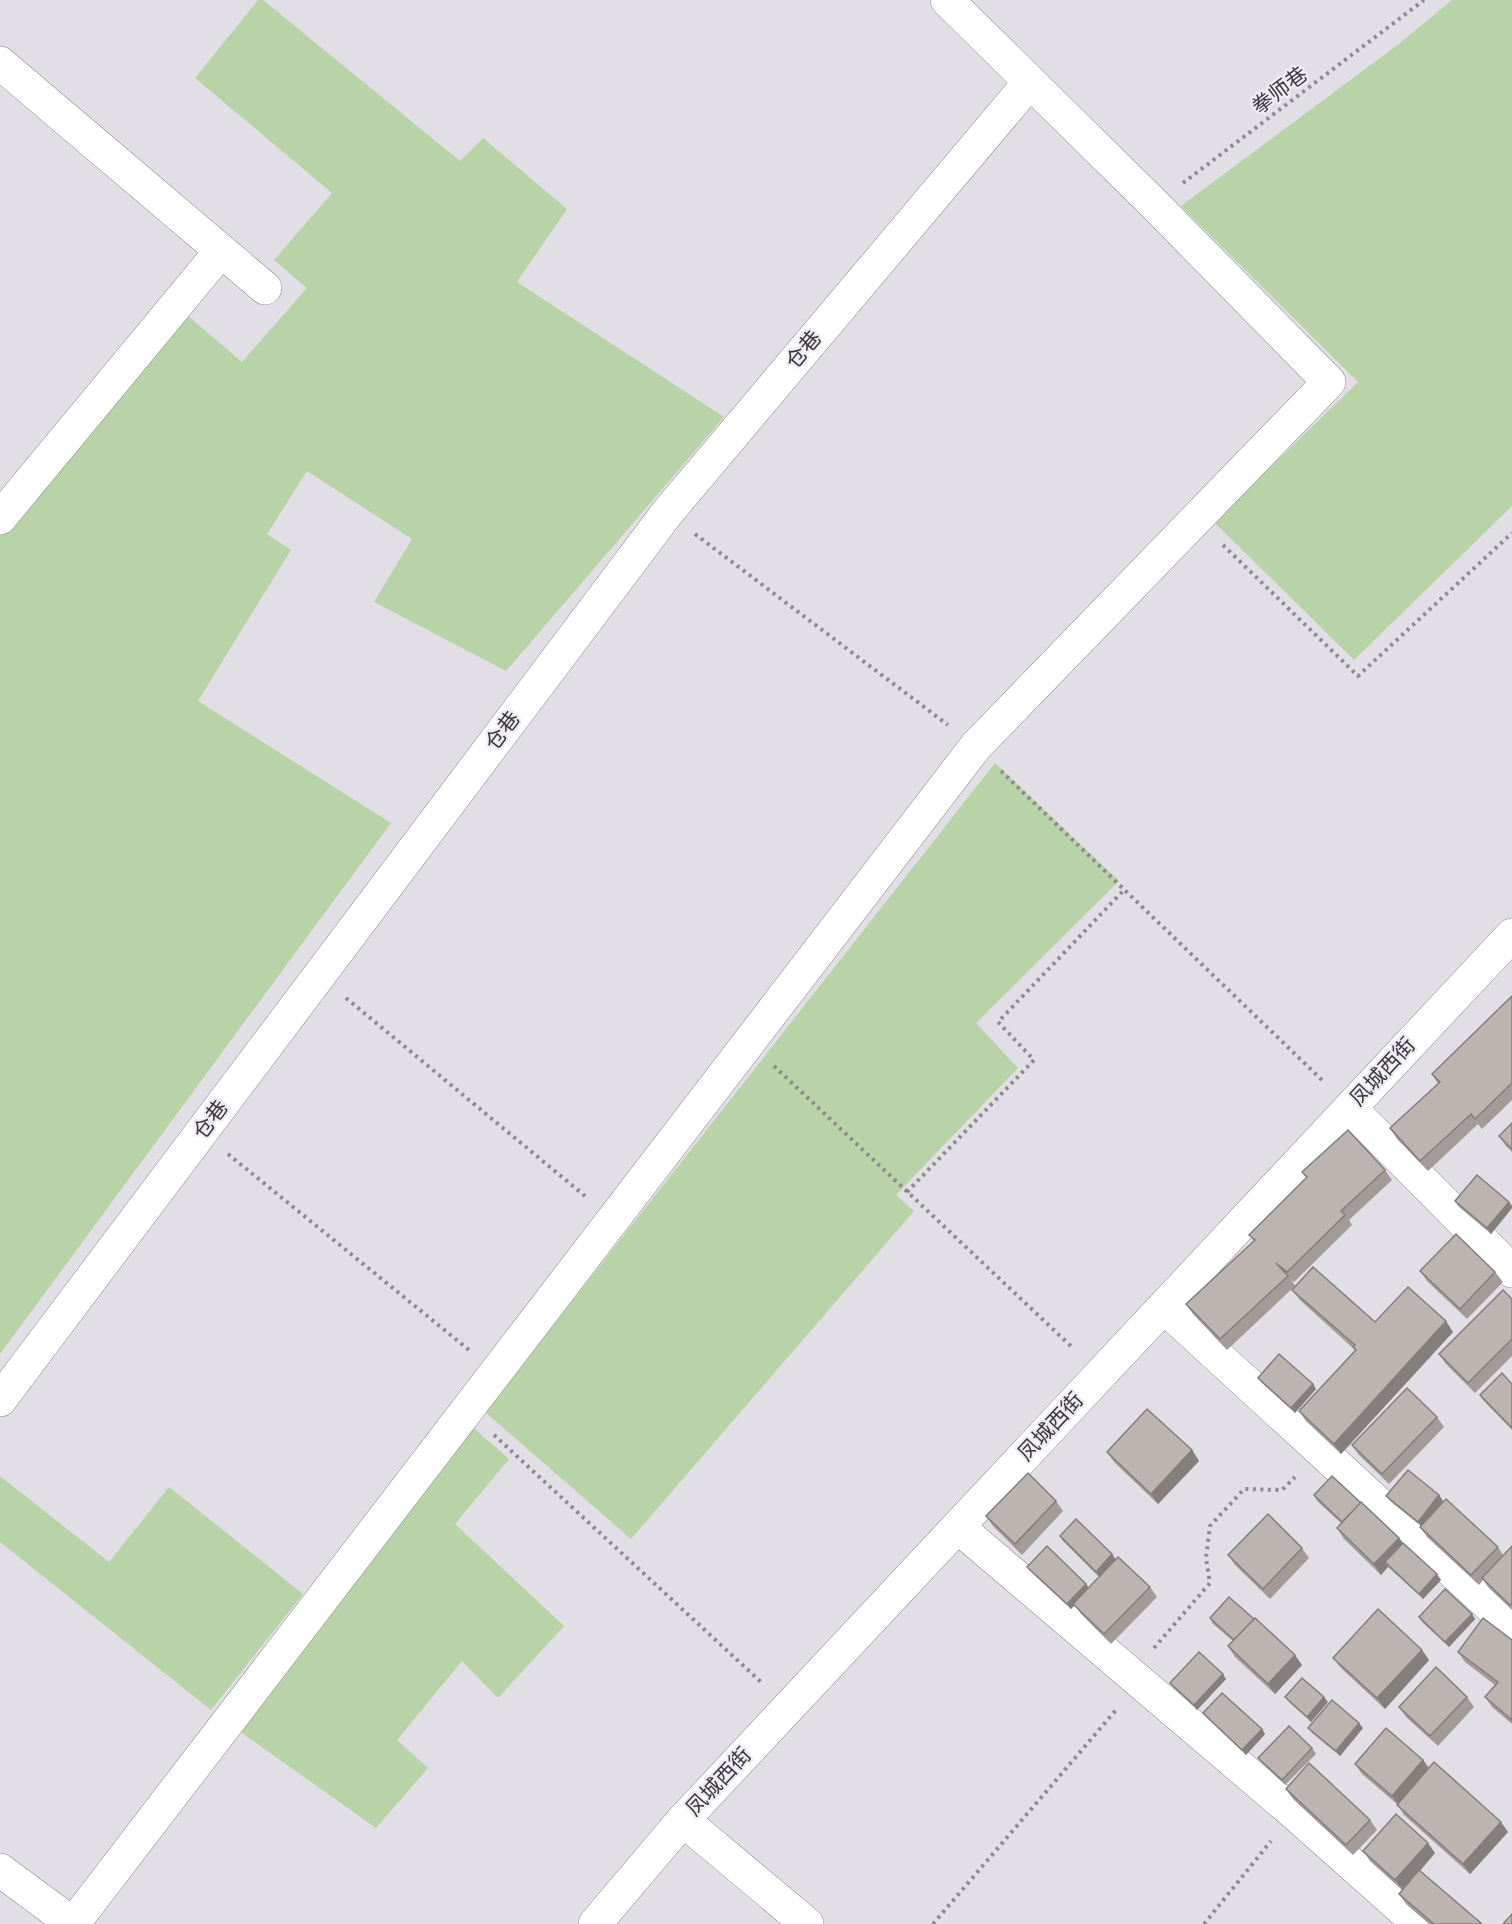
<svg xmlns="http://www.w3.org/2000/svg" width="1512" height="1924" font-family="'Alegreya Sans','Noto Sans SC',sans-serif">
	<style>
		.green { fill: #b9d3a8 }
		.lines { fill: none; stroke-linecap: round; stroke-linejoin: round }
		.minor-casing { stroke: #8c898f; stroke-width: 34 }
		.path { stroke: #8c8a8f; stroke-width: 4; stroke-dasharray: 3 4.5; stroke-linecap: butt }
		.minor { stroke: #fff; stroke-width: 33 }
		.wall { fill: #a29b98 }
		.shaded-wall { fill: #847e7c }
		.building { fill: #bcb4b1; stroke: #847e7c; stroke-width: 1.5 }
		.labels { text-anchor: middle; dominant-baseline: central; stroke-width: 4.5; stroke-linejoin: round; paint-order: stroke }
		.street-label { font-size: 21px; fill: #373639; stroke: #eeebf2 }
	</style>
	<rect width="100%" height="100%" fill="#e1dee5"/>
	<!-- green -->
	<g class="green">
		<polygon points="258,0 263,0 460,161 483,138 567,209 517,282 724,417 506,671 374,602 412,539 307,471 267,534 291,550 198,701 391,823 0,1354 0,534 187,315 242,362 307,288 274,260 332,193 195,78"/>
		<polygon points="1452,0 1512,0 1512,506 1354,660 1214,522 1358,382 1181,206 1400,43"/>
		<polygon points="995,763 1119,881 976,1023 1018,1068 896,1195 914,1211 631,1539 485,1412"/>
		<polygon points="469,1424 509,1459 455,1524 564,1626 498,1698 462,1661 397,1740 428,1768 376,1828 235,1728"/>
		<polygon points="0,1476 109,1562 169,1487 303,1594 211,1710 0,1542"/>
	</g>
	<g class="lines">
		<!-- minor casing -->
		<g class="minor-casing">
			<g id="minor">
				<polyline points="0,63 265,288"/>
				<polyline points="0,518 221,251"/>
				<polyline points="1350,1108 1512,1271"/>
				<polyline points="1164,1307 1512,1626"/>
				<polyline points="0,1400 667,513 1030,82"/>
				<polyline points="958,1527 1294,1813 1419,1924"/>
				<polyline points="683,1820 807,1924"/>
				<polyline points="0,1870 73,1924"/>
				<polyline points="73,1924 976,746 1329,382 1155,205 947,0"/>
				<polyline points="595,1924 683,1820 1512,935"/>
			</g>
		</g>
		<!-- path -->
		<g class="path">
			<polyline points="1183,183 1424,0"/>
			<polyline points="695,534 948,725"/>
			<polyline points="1223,545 1358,676 1512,533"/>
			<polyline points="1001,771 1324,1082"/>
			<polyline points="346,998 585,1196"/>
			<polyline points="774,1066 1074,1349"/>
			<polyline points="228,1154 469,1350"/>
			<polyline points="907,1192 1034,1060 998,1022 1124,890"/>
			<polyline points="494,1435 761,1682"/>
			<polyline points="1154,1648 1210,1583 1206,1558 1210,1526 1244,1489 1282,1490 1295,1477"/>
			<polyline points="933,1924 1116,1710"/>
			<polyline points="1204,1924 1271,1841"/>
		</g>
		<!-- minor -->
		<use href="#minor" class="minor"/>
	</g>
	<!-- wall -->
	<g class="wall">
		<polygon points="1512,996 1512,1100 1482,1129 1478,1124 1428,1171 1397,1139 1390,1128 1438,1084 1432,1074"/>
		<polygon points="1512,1123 1512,1152 1506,1146 1499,1136"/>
		<polygon points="1385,1170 1392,1180 1349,1220 1352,1225 1294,1282 1291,1279 1295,1286 1227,1350 1193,1314 1186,1304 1254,1241 1249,1235 1306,1178 1302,1172"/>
		<polygon points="1455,1201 1509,1202 1512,1206 1512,1208 1491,1234 1458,1206"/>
		<polygon points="1420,1271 1495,1272 1503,1282 1467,1319 1427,1281"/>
		<polygon points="1292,1290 1375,1322 1453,1332 1341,1454 1306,1421 1299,1411 1355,1350 1300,1300"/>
		<polygon points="1512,1299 1512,1356 1475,1393 1446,1364 1439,1354"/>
		<polygon points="1258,1378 1313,1384 1316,1389 1295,1413 1262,1383"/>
		<polygon points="1512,1384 1512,1430 1483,1400 1480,1395"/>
		<polygon points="1437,1417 1444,1427 1389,1484 1359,1455 1352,1445"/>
		<polygon points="1192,1450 1199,1461 1158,1504 1114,1462 1107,1452"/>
		<polygon points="1314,1495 1361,1503 1399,1538 1403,1543 1441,1580 1423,1599 1388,1567 1381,1575 1344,1539 1337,1528 1341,1523 1317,1501"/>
		<polygon points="1439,1495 1443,1501 1432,1514 1498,1547 1503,1555 1512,1546 1512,1610 1489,1588 1483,1580 1479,1585 1427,1537 1420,1527 1421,1526 1390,1501 1386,1496"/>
		<polygon points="1056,1501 1063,1511 1022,1555 993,1526 986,1516"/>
		<polygon points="1060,1536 1112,1554 1116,1560 1150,1587 1157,1597 1111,1644 1081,1614 1075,1605 1071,1609 1031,1572 1027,1567 1089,1587 1099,1577 1063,1541"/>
		<polygon points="1302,1548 1309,1558 1270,1599 1235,1565 1228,1555"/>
		<polygon points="1472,1614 1475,1619 1449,1647 1422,1622 1419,1617"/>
		<polygon points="1210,1618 1302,1665 1275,1694 1235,1657 1228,1646 1233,1641 1213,1624"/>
		<polygon points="1512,1640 1512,1724 1492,1707 1485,1697 1495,1685 1465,1662 1458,1652"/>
		<polygon points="1333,1658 1429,1660 1385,1709 1341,1668"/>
		<polygon points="1226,1679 1197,1710 1174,1688 1170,1683"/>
		<polygon points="1285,1697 1328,1702 1311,1722 1289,1702"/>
		<polygon points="1467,1697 1474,1707 1438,1746 1406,1717 1399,1707"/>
		<polygon points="1203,1713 1262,1729 1265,1734 1246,1755 1207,1718"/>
		<polygon points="1308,1728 1363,1728 1340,1756 1312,1733"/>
		<polygon points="1312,1748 1316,1754 1285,1785 1262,1763 1258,1758"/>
		<polygon points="1423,1760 1429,1768 1508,1832 1470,1874 1404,1815 1397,1804 1362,1774 1355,1764"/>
		<polygon points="1286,1789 1370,1820 1377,1830 1353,1855 1293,1799"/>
		<polygon points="1363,1851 1435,1853 1420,1871 1482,1924 1429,1924 1406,1904 1399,1894 1402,1890 1370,1861"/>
	</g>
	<!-- shaded-wall -->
	<g class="shaded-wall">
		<polygon points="1509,1202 1512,1206 1512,1208 1491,1234 1487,1228"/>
		<polygon points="1446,1321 1453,1332 1341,1454 1334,1444"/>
		<polygon points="1313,1384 1316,1389 1295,1413 1291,1408"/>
		<polygon points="1192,1450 1199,1461 1158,1504 1151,1494"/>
		<polygon points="1439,1495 1443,1501 1422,1527 1418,1522"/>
		<polygon points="1399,1538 1407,1548 1385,1562 1388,1567 1381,1575 1374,1564"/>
		<polygon points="1112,1554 1116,1560 1100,1577 1096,1572"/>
		<polygon points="1437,1574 1441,1580 1423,1599 1419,1594"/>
		<polygon points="1086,1584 1090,1589 1071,1609 1067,1604"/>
		<polygon points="1472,1614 1475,1619 1449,1647 1445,1642"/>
		<polygon points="1422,1650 1429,1660 1385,1709 1377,1698"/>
		<polygon points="1295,1655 1302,1665 1275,1694 1268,1684"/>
		<polygon points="1223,1674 1226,1679 1197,1710 1194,1705"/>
		<polygon points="1324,1697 1328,1702 1311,1722 1307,1717"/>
		<polygon points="1359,1723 1363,1728 1340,1756 1336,1751"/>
		<polygon points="1262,1729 1265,1734 1246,1755 1242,1750"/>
		<polygon points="1423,1760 1430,1770 1399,1806 1392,1796"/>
		<polygon points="1501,1822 1508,1832 1470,1874 1463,1864"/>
		<polygon points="1428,1843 1435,1853 1403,1890 1395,1880"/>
	</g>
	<!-- building -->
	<g class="building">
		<polygon points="1512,996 1512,1083 1475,1119 1471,1114 1420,1161 1390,1128 1440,1082 1432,1074"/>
		<polygon points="1512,1123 1512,1149 1499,1136"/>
		<polygon points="1348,1130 1385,1170 1341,1211 1345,1215 1287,1272 1276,1263 1288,1276 1220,1339 1186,1304 1255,1240 1249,1235 1307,1177 1302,1172"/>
		<polygon points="1477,1175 1509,1202 1487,1228 1455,1201"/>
		<polygon points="1456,1234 1495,1272 1460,1309 1420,1271"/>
		<polygon points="1313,1267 1375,1322 1408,1287 1446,1321 1334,1444 1299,1411 1356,1350 1353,1347 1355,1345 1292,1290"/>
		<polygon points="1503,1290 1512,1299 1512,1339 1468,1383 1439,1354"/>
		<polygon points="1279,1354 1313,1384 1291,1408 1258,1378"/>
		<polygon points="1502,1373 1512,1384 1512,1428 1480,1395"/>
		<polygon points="1407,1388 1437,1417 1382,1474 1352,1445"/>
		<polygon points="1147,1409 1192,1450 1151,1494 1107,1452"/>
		<polygon points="1408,1470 1439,1495 1418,1522 1386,1496"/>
		<polygon points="1028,1473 1056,1501 1015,1544 986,1516"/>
		<polygon points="1332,1476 1361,1503 1342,1522 1314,1495"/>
		<polygon points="1446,1499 1498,1547 1471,1575 1420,1527"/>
		<polygon points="1361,1502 1399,1538 1374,1564 1337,1528"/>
		<polygon points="1268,1514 1302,1548 1263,1589 1228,1555"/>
		<polygon points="1076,1519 1112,1554 1096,1572 1060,1536"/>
		<polygon points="1403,1543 1437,1574 1419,1594 1385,1562"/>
		<polygon points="1047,1546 1086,1584 1067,1604 1027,1567"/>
		<polygon points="1512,1546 1512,1603 1510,1605 1482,1578"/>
		<polygon points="1118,1557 1150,1587 1104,1634 1073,1604"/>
		<polygon points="1445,1589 1472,1614 1445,1642 1419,1617"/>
		<polygon points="1229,1597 1254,1619 1234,1640 1210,1618"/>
		<polygon points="1378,1609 1422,1650 1377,1698 1333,1658"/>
		<polygon points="1255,1618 1295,1655 1268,1684 1228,1646"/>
		<polygon points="1483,1618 1512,1640 1512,1720 1485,1697 1498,1682 1458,1652"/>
		<polygon points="1199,1652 1223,1674 1194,1705 1170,1683"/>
		<polygon points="1436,1667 1467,1697 1430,1736 1399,1707"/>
		<polygon points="1302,1678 1324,1697 1307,1717 1285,1697"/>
		<polygon points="1222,1693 1262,1729 1242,1750 1203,1713"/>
		<polygon points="1332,1700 1359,1723 1336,1751 1308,1728"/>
		<polygon points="1289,1726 1312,1748 1282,1780 1258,1758"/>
		<polygon points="1386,1728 1423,1760 1392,1796 1355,1764"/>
		<polygon points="1434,1762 1501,1822 1463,1864 1397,1805"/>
		<polygon points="1309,1763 1370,1820 1346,1845 1286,1789"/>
		<polygon points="1396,1814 1428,1843 1395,1880 1363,1851"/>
		<polygon points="1419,1870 1482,1924 1434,1924 1399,1894"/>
		<polygon points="1512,1914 1512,1924 1503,1924"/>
	</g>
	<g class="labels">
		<!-- street labels -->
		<g class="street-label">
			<text transform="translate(1280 91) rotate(-37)">拳师巷</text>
			<text transform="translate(804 350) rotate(-50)">仓巷</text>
			<text transform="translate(503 731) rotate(-53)">仓巷</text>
			<text transform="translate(1383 1072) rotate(-47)">凤城西街</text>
			<text transform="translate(211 1120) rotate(-53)">仓巷</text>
			<text transform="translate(1051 1427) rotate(-47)">凤城西街</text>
			<text transform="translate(719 1782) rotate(-47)">凤城西街</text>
		</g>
	</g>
</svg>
